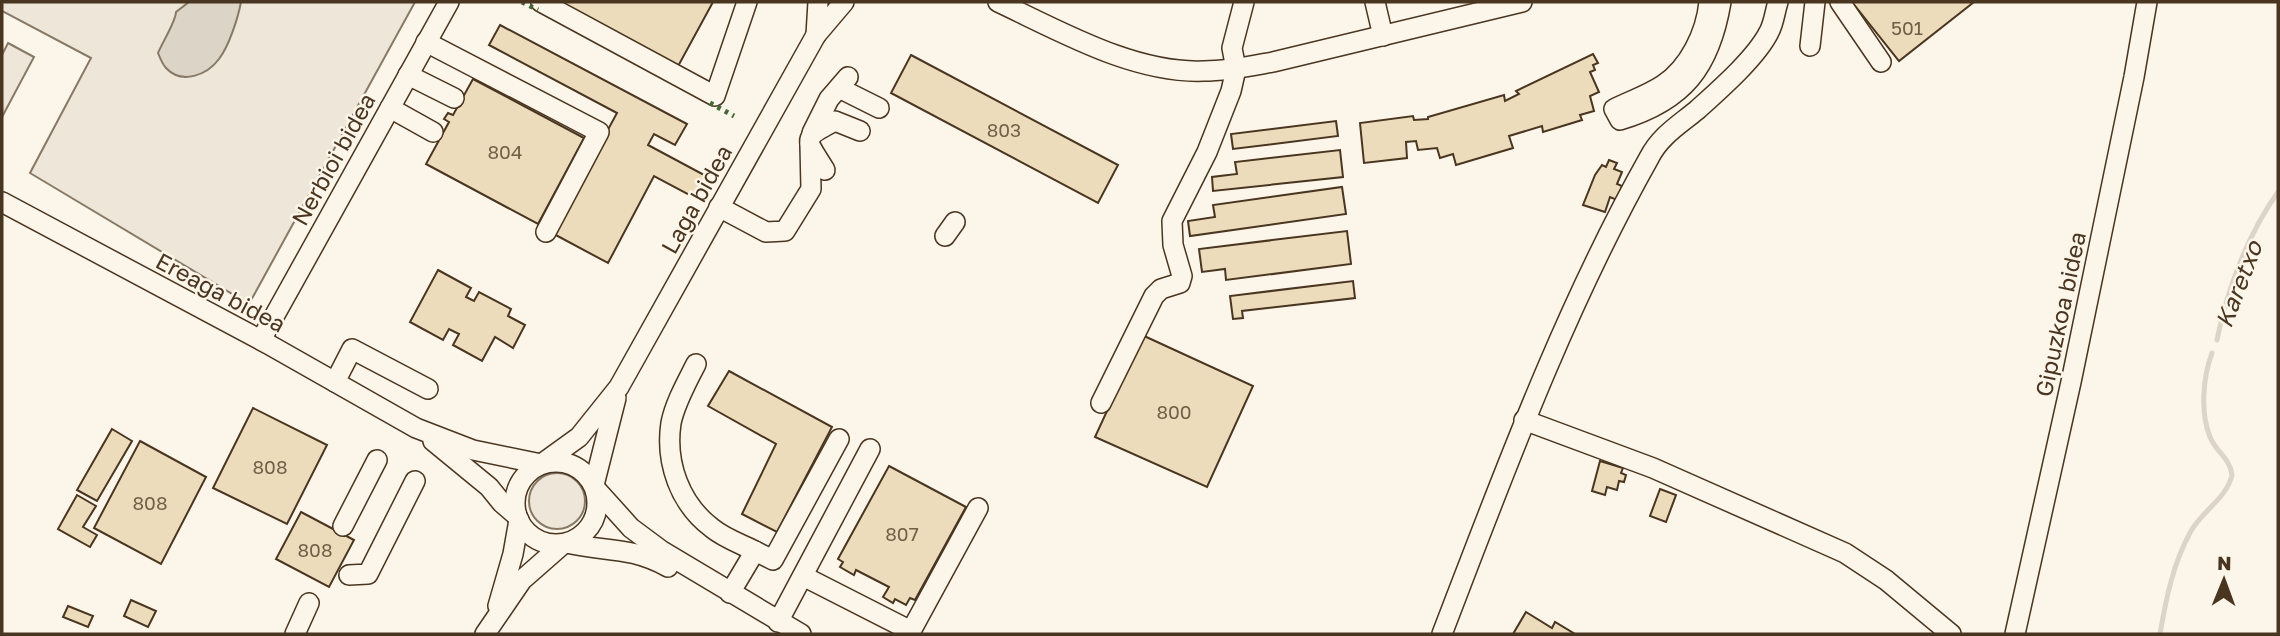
<svg xmlns="http://www.w3.org/2000/svg" width="2280" height="636" font-family="'Golos Text',sans-serif">
	<style>
		.green { fill: #ede6d9; stroke: #887966; stroke-width: 2 }
		.water { fill: #dcd4c6; stroke: #887966; stroke-width: 2 }
		.lines { fill: none; stroke-linecap: round; stroke-linejoin: round }
		.stream { stroke: #dcd4c6; stroke-width: 5 }
		.building { fill: #ecdcbc; stroke: #4a3520; stroke-width: 2 }
		.minor-casing { stroke: #4a3520; stroke-width: 22 }
		.minor { stroke: #fbf6e9; stroke-width: 19 }
		.hedge { stroke: #436837; stroke-width: 5; stroke-dasharray: 3.5 5; stroke-linecap: butt }
		.labels { text-anchor: middle; dominant-baseline: central; stroke-width: 5; stroke-linejoin: round; paint-order: stroke }
		.number-label { font-size: 19px; fill: #725f47 }
		.street-label { font-size: 23px; fill: #4a3520; stroke: #fbf6e9 }
		.water-label { font-size: 24px; font-style: italic; fill: #4a3520; stroke: #fbf6e9 }
	</style>
	<rect width="100%" height="100%" fill="#fbf6e9"/>
	<!-- green -->
	<g class="green">
		<polygon points="2,2 415,2 249,304 30,173 91,58 2,11"/>
		<polygon points="8,43 34,57 2,117 2,55"/>
		<circle cx="557" cy="501" r="28"/>
	</g>
	<!-- water -->
	<path class="water" d="M189,2H241C238,18 229,46 219,59C207,75 182,85 166,68C163,65 160,58 158,53C162,43 176,21 176,12Z"/>
	<g class="lines">
		<!-- stream -->
		<g class="stream">
			<path d="M2217,340C2227,289 2248,234 2278,192"/>
			<path d="M2160,634C2166,599 2173,563 2191,531C2202,511 2227,498 2232,475C2230,458 2216,452 2210,437C2200,412 2203,377 2212,353"/>
		</g>
	</g>
	<!-- building -->
	<g class="building">
		<polygon points="557,2 713,2 676,70"/>
		<polygon points="1852,2 1974,2 1899,61"/>
		<polygon points="500,25 687,124 675,145 654,134 648,145 706,176 695,198 654,176 608,263 552,233 617,113 489,45"/>
		<polygon points="1593,54 1598,63 1593,65 1595,70 1590,72 1599,92 1590,96 1594,111 1580,115 1582,120 1543,132 1542,126 1509,136 1513,148 1456,165 1453,154 1440,158 1437,148 1418,150 1416,141 1406,142 1407,158 1364,163 1360,123 1413,116 1414,120 1428,119 1428,117 1504,95 1505,101 1519,94 1516,91"/>
		<polygon points="911,55 1118,165 1098,203 891,93"/>
		<polygon points="473,79 584,138 538,224 426,164 449,122 444,119 448,113 453,115"/>
		<polygon points="1336,121 1338,136 1233,149 1231,134"/>
		<polygon points="1340,150 1343,177 1213,191 1212,177 1237,174 1235,162"/>
		<polygon points="1609,160 1617,163 1614,169 1622,172 1617,184 1622,186 1617,200 1610,197 1605,212 1583,205 1595,175 1602,165 1606,167"/>
		<polygon points="1342,187 1346,214 1190,236 1188,221 1215,217 1213,205"/>
		<polygon points="1347,231 1351,264 1226,280 1225,269 1202,272 1199,249"/>
		<polygon points="438,270 471,288 466,297 474,301 479,292 511,309 508,316 525,325 513,348 495,337 482,361 453,345 459,334 449,329 443,340 410,322"/>
		<polygon points="1353,281 1355,298 1242,311 1243,318 1233,319 1230,296"/>
		<polygon points="1142,335 1253,386 1207,487 1095,437"/>
		<polygon points="729,371 832,427 777,532 742,514 776,444 708,406"/>
		<polygon points="253,408 327,445 287,524 213,488"/>
		<polygon points="112,429 132,441 97,501 77,490"/>
		<polygon points="140,441 206,477 161,564 94,528"/>
		<polygon points="1600,461 1623,468 1621,473 1626,475 1624,482 1619,481 1617,490 1607,487 1605,495 1592,491"/>
		<polygon points="889,466 966,507 915,600 910,598 906,605 895,599 893,603 883,597 889,587 856,570 854,575 840,567 843,562 838,559"/>
		<polygon points="1660,489 1676,495 1666,522 1650,516"/>
		<polygon points="77,495 96,506 83,527 97,535 90,547 58,529"/>
		<polygon points="301,512 354,540 329,587 276,559"/>
		<polygon points="131,600 156,611 148,627 124,616"/>
		<polygon points="68,606 93,616 88,627 63,617"/>
		<polygon points="1526,612 1552,628 1555,622 1575,634 1513,634"/>
	</g>
	<g class="lines">
		<!-- minor casing -->
		<g class="minor-casing">
			<g id="minor">
				<polyline points="541,2 715,96 747,2"/>
				<path d="M998,2C1060,31 1134,74 1204,71C1228,71 1251,66 1273,62L1522,2"/>
				<polyline points="1375,2 1383,36"/>
				<path d="M1709,2C1706,33 1689,68 1663,85C1648,95 1630,101 1614,109L1620,120C1684,101 1710,67 1721,2"/>
				<polyline points="1840,2 1881,62"/>
				<polyline points="816,35 818,2"/>
				<polyline points="426,42 599,132 546,232"/>
				<polyline points="1810,46 1815,2"/>
				<polyline points="408,75 454,98"/>
				<polyline points="839,88 879,108"/>
				<polyline points="390,108 433,132"/>
				<polyline points="812,133 829,99 848,77"/>
				<path d="M825,170C806,139 800,139 835,121L860,131"/>
				<polyline points="2,202 268,344 416,428 473,450 541,464"/>
				<polyline points="719,207 766,232 785,231 811,189 810,145"/>
				<polyline points="945,236 955,222"/>
				<polyline points="261,340 449,2"/>
				<path d="M696,364C687,382 675,403 671,423C665,463 680,504 712,528C724,538 741,544 755,551L730,593"/>
				<polyline points="335,382 352,349 428,389"/>
				<polyline points="1101,403 1154,296 1161,289 1180,283 1182,276 1173,245 1172,221 1207,152 1231,91 1236,69 1232,48 1244,2"/>
				<polyline points="1524,420 1653,468 1845,553 1886,580 1951,634"/>
				<polyline points="433,441 489,487 502,503 517,516"/>
				<circle cx="556" cy="503" r="41"/>
				<polyline points="543,463 579,437 619,387 816,35 844,2"/>
				<polyline points="594,485 616,398"/>
				<polyline points="595,488 631,528 662,551 801,634"/>
				<polyline points="343,526 377,460"/>
				<path d="M567,543C605,552 630,546 668,567"/>
				<polyline points="755,551 773,560 839,439"/>
				<polyline points="349,575 368,574 415,481"/>
				<polyline points="803,576 911,631 978,508"/>
				<polyline points="498,606 513,554 519,520"/>
				<polyline points="778,622 870,449"/>
				<polyline points="295,634 309,603"/>
				<polyline points="485,634 522,580 563,544"/>
				<path d="M1442,634C1504,473 1564,309 1649,158C1660,136 1679,125 1697,110C1719,90 1756,58 1769,32C1774,23 1775,11 1778,2"/>
				<polyline points="2015,634 2071,382 2134,77 2147,2"/>
			</g>
		</g>
		<!-- minor -->
		<use href="#minor" class="minor"/>
		<!-- hedge -->
		<g class="hedge">
			<polyline points="522,2 538,10"/>
			<polyline points="710,103 734,116"/>
		</g>
	</g>
	<g class="labels">
		<!-- number labels -->
		<g class="number-label">
			<text x="1907" y="27">501</text>
			<text x="1004" y="129">803</text>
			<text x="505" y="151">804</text>
			<text x="1174" y="411">800</text>
			<text x="270" y="466">808</text>
			<text x="150" y="502">808</text>
			<text x="902" y="533">807</text>
			<text x="315" y="549">808</text>
		</g>
		<!-- street labels -->
		<g class="street-label">
			<text transform="translate(333 159) rotate(-61)">Nerbioi bidea</text>
			<text transform="translate(696 199) rotate(-61)">Laga bidea</text>
			<text transform="translate(221 292) rotate(28)">Ereaga bidea</text>
			<text transform="translate(2060 314) rotate(-78)">Gipuzkoa bidea</text>
		</g>
		<!-- water labels -->
		<g class="water-label">
			<text transform="translate(2238 284) rotate(-69)">Karetxo</text>
		</g>
	</g>
	<!-- border -->
	<rect width="2280" height="636" fill="none" stroke="#4a3520" stroke-width="7"/>
	<!-- north arrow -->
	<g transform="translate(2224 580) rotate(1)" stroke="#fbf6e9" stroke-width="5" paint-order="stroke">
	<path d="M0-5L12 26L0 18L-12 26Z" fill="#4a3520"/>
	<text y="-10" font-size="19" font-weight="bold" text-anchor="middle" fill="#4a3520">N</text>
	</g>
</svg>
